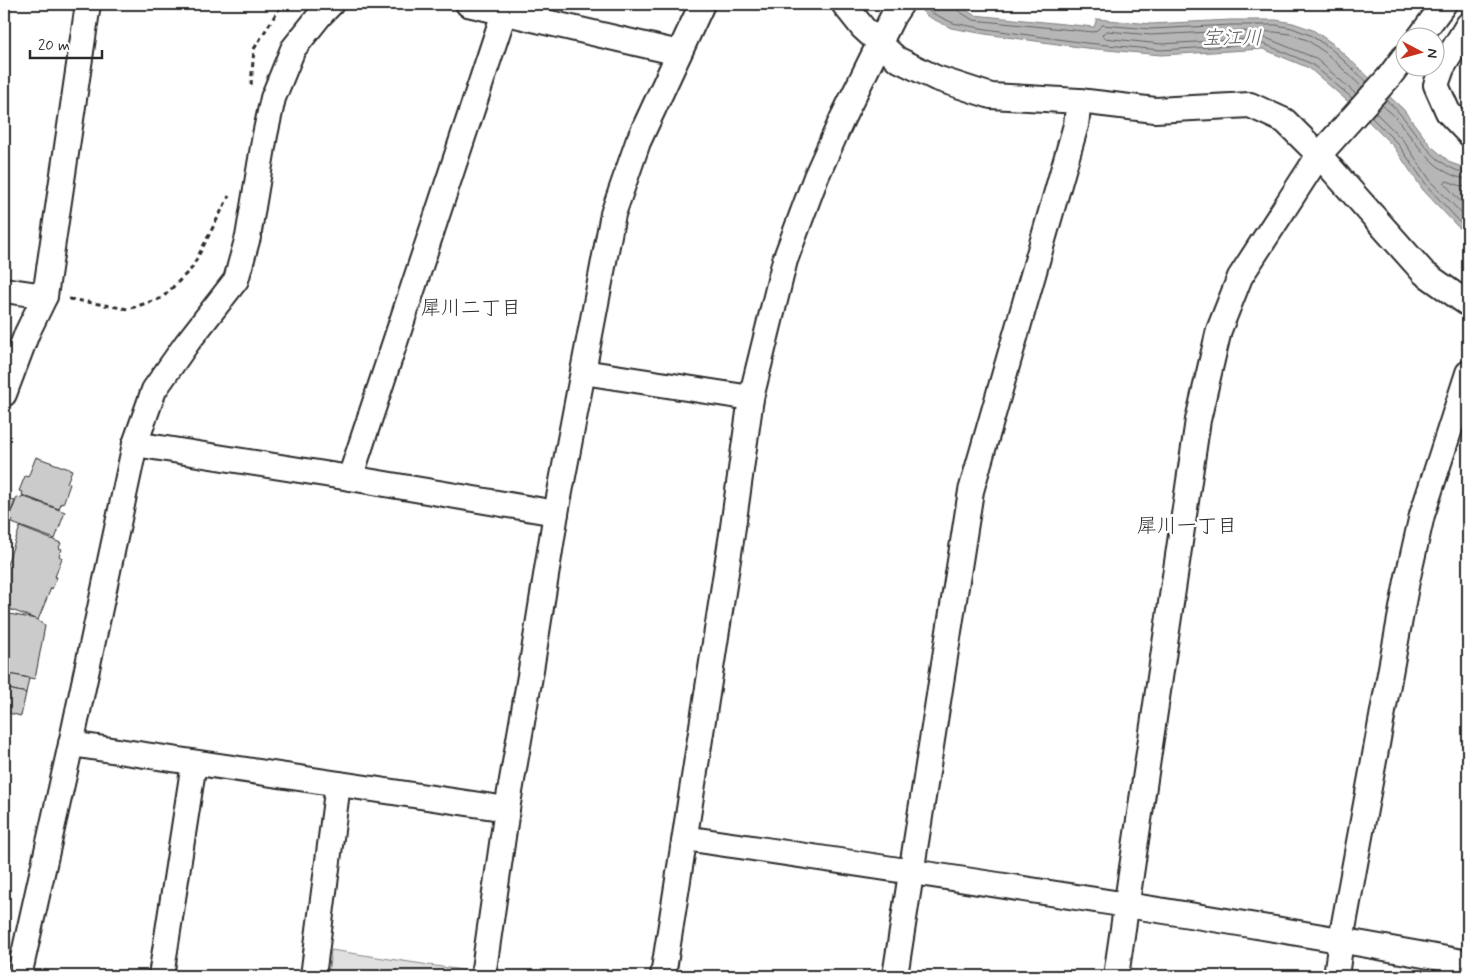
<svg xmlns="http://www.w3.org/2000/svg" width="1472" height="980" font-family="Mynerve,'Klee One',sans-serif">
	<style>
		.green { fill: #e0e0e0; stroke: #868686 }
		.water { fill: #b6b6b6; stroke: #7e7e7e }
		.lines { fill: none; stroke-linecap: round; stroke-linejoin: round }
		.shore { stroke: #636363; stroke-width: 1 }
		.building { fill: #cbcbcb; stroke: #2b2b2b }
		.minor-casing { stroke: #2b2b2b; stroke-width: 28 }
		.path { stroke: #2b2b2b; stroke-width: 3; stroke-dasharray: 5 4; stroke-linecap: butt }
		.minor { stroke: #fff; stroke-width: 24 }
		.labels { text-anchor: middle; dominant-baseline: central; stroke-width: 5; stroke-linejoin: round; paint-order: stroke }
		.water-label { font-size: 20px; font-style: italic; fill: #5c5c5c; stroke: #fff }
		.neighbourhood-label { font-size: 20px; fill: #2b2b2b; stroke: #fff }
	</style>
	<rect width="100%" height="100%" fill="#fff"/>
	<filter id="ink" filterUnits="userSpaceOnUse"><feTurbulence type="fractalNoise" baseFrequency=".02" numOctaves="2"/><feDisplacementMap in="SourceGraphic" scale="10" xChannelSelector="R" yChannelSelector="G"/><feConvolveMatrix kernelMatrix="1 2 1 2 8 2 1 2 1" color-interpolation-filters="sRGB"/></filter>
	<g filter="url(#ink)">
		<!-- green -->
		<polygon class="green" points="331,950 475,972 474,976 328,976"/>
		<!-- water -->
		<polygon class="water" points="915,4 957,4 974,15 1094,27 1097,19 1151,24 1231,20 1276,20 1293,23 1313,30 1333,44 1403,109 1431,146 1451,163 1468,169 1468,234 1457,226 1423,190 1394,147 1351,104 1309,68 1263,49 1161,55 1086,48 985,34 951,28 927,16"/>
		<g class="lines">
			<!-- shore -->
			<g class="shore">
				<polyline points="922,4 930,12 953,23 986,29 1086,43 1161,50 1264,44 1312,64 1352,98"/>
				<polyline points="955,4 957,10 973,20 1093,32 1097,30 1102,25 1151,29 1231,25 1276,25 1292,28 1310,35 1330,48 1367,82"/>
				<polyline points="1356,94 1315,58 1266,38 1161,44 1104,38 1102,35 1106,31 1151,35 1232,31 1275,32 1290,34 1307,40 1326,53 1362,87"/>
				<path d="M1386,100C1391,104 1396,109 1400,114C1419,135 1436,170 1468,173"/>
				<path d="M1382,105C1386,109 1392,113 1396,118C1415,141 1436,177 1468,179"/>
				<polyline points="1375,112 1403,140 1432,183 1468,220"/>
				<polyline points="1371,117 1398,144 1428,187 1460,222 1468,228"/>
				<polyline points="1468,187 1461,186 1447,181 1444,183 1468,210"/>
			</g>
		</g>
		<!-- building -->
		<g class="building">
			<polygon points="36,457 72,470 67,483 70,484 63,504 61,503 59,509 22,495 23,492 19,491 25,476 28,477"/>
			<polygon points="22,496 65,512 55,539 12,523 13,520 9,519 17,497 21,498"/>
			<polygon points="4,497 15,501 10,514 4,512"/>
			<polygon points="20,527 61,543 59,548 62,549 59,556 62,558 55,577 57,577 52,589 51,588 38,620 4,607 4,573"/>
			<polygon points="4,613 36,619 45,626 35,679 4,673 5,629 4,629"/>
			<polygon points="4,673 29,678 26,693 4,688"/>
			<polygon points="4,688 26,693 21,716 4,712"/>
		</g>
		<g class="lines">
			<!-- minor casing -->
			<g class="minor-casing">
				<g id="minor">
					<polyline points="468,4 679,53"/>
					<polyline points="844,4 863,28 897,59 936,78 991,96 1079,101 1155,110 1250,105 1285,121 1319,155 1424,273 1468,304"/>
					<polyline points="1468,25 1442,68 1436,85 1448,112 1468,133"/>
					<polyline points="1419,38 1444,4"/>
					<polyline points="4,290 45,296"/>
					<polyline points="583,372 751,398"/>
					<polyline points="4,394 27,333 45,296 88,4"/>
					<polyline points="135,444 350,478 556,513"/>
					<polyline points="350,478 504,13"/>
					<polyline points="71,744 507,809"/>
					<path d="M685,838C946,877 1208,915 1468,963"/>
					<polyline points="19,976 71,744 135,444 154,390 187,343 236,280 248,237 265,135 273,98 293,49 321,14 331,4"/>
					<polyline points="161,976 194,763"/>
					<polyline points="313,976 338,784"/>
					<polyline points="483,976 507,809 530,676 556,513 613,214 638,142 702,4"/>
					<polyline points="663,976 732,534 751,398 785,260 800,220 816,177 843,117 893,16 901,4"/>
					<polyline points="895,976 971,491 1076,125 1079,101"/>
					<polyline points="1116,976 1198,420 1219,330 1240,277 1319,155 1389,77 1404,57"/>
					<polyline points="1336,976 1341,940 1407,581 1422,515 1468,373"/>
				</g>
			</g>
			<!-- path -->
			<g class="path">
				<polyline points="251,85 254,49 282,4"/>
				<polyline points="69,299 128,309 162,298 192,268 229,196"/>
			</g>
			<!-- minor -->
			<use href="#minor" class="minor"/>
		</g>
	</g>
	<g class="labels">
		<!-- water labels -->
		<g class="water-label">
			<text x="1232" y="38">宝江川</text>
		</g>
		<!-- neighbourhood labels -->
		<g class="neighbourhood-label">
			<text x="471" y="308">犀川二丁目</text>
			<text x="1187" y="526">犀川一丁目</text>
		</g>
	</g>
	<!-- margin -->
	<rect width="1472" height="980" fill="none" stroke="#fff" stroke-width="20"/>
	<rect x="10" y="10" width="1452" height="960" fill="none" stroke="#2b2b2b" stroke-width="2" filter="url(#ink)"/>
	<!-- north arrow -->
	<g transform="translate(1420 52) rotate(96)"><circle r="24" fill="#ffffff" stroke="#aaaaaa"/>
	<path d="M0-4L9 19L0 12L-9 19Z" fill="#c8321e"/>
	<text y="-8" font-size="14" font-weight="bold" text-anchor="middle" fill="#2b2b2b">N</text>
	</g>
	<!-- scale -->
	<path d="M30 50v8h72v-8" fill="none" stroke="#2b2b2b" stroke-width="2.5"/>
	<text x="38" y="50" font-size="15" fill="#2b2b2b" stroke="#ffffff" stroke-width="4" paint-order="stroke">20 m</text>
</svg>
